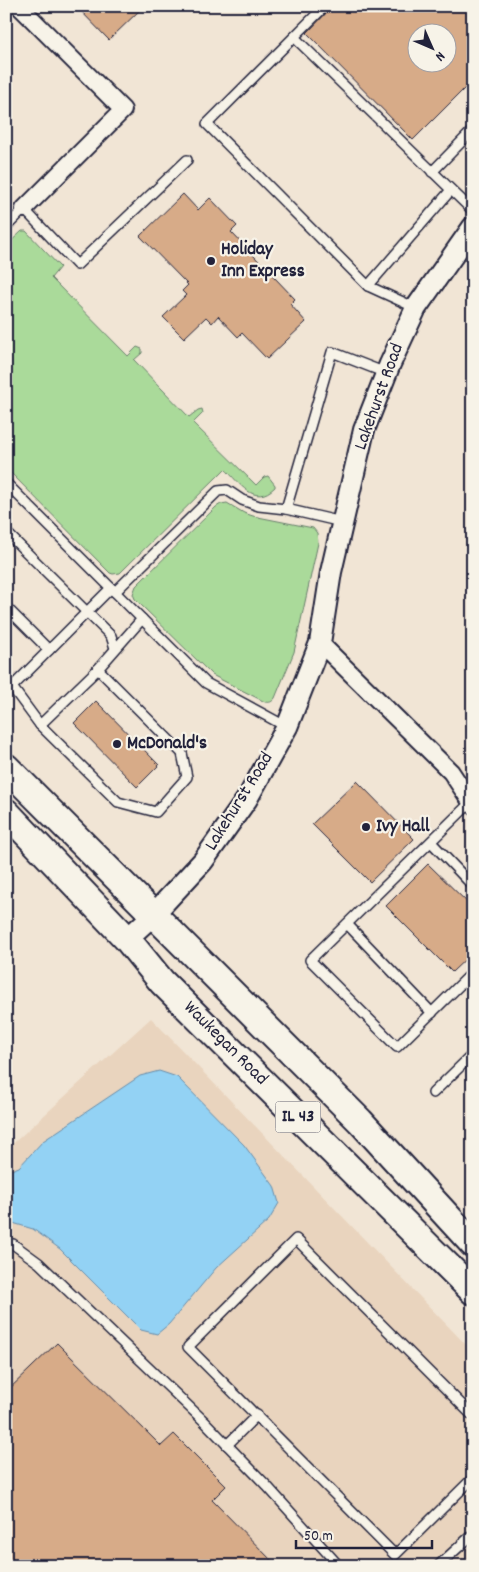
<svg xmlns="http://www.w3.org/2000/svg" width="479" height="1572" font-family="Dekko,sans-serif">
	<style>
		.built { fill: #e9d4be }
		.green { fill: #aada9a; stroke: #667e6a }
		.water { fill: #93d2f4; stroke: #668caa }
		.building { fill: #d7ab88; stroke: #22223b; fill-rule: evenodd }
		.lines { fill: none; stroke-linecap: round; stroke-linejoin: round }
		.service-casing { stroke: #22223b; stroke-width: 12 }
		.minor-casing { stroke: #22223b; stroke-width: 20 }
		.tertiary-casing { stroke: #22223b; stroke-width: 24 }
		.primary-casing { stroke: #22223b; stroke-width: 30 }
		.service { stroke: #f7f3e8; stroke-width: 9 }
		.minor { stroke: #f7f3e8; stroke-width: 16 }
		.tertiary { stroke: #f7f3e8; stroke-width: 20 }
		.primary { stroke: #f7f3e8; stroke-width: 26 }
		.poi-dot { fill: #22223b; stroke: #f7f3e8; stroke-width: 2 }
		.labels { text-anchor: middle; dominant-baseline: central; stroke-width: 4.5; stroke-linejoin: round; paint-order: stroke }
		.shield { fill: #f7f3e8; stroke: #62616f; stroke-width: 1 }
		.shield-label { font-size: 18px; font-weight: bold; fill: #22223b }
		.poi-label { font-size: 19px; font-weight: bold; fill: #22223b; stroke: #f7f3e8; text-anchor: start }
		.street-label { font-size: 19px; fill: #22223b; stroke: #f7f3e8 }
	</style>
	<rect width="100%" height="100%" fill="#f1e5d5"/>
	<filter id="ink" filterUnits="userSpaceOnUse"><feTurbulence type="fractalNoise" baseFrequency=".02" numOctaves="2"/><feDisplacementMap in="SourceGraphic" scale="10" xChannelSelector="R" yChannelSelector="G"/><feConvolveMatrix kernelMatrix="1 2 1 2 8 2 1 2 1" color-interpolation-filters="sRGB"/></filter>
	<g filter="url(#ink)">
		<!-- built -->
		<polygon class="built" points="151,1018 473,1352 473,1566 6,1566 6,1150"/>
		<!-- green -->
		<g class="green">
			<path d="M22,231H26L60,267L51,278L128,356L137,347L142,349V353L134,360L189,417L198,410L202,409L203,413L193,423L256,485L264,477L268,476L275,485V487C254,508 239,482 225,469L120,573L113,574L110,573L6,468V246Z"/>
			<path d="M227,503L244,513L253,516L313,528L317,533L318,543L294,652L275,698C272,702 270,703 265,702L212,675L135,599L133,594L136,586L216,507L221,504Z"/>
		</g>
		<!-- water -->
		<polygon class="water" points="159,1071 177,1077 244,1145 274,1186 279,1203 269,1220 216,1268 169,1324 157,1334 141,1330 60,1249 33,1229 6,1221 6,1172 19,1167 43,1141 140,1076"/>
		<!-- building -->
		<g class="building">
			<polygon points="76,6 144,6 109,40"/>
			<path d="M333,6H473V80L413,140L307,33ZM416,32H446V62H416Z"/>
			<polygon points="183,194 198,210 210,198 237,226 231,232 295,299 290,304 306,322 267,359 242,333 238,337 218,316 212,323 206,317 184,338 163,317 186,295 182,291 188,285 140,236"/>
			<polygon points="96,701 159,765 137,787 74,723"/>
			<polygon points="357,781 414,839 370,882 312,824"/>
			<polygon points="428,864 473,908 473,952 452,972 386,906"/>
			<polygon points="57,1343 161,1446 174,1434 226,1486 212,1500 277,1566 6,1566 6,1392"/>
		</g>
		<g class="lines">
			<!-- service casing -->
			<g class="service-casing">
				<g id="service">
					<polyline points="325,6 207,124 368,286 416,308"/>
					<polyline points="294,37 473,211"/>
					<polyline points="432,172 473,130"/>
					<polyline points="6,227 24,209 77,265 187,160"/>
					<polyline points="368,286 451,190"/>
					<polyline points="6,483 206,683 287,727"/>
					<polyline points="342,522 286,509 332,352 386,373"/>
					<polyline points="6,532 111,636 115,648"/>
					<polyline points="115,592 218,491 227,490 242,500 259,506 286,509"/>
					<polyline points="6,607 49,650 111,588"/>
					<polyline points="6,681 12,687 49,650"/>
					<polyline points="12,687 40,725 118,802 156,812 187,777 182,753 98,669"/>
					<polyline points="40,725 98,669 142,619"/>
					<polyline points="471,802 310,960 397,1047 473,972"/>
					<polyline points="431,842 473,886"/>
					<polyline points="347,924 432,1013"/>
					<polyline points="433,1093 473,1054"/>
					<polyline points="6,1244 13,1244 39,1263 204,1421 267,1486 339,1566"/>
					<polyline points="473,1416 296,1239 188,1347 395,1555 473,1478"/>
					<polyline points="227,1445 257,1415"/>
					<polyline points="438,1566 473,1534"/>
				</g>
			</g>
			<!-- minor casing -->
			<g class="minor-casing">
				<g id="minor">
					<polyline points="19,6 123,110 24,209"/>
					<polyline points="320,643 451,772 473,805"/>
				</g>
			</g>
			<!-- tertiary casing -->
			<g class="tertiary-casing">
				<polyline id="tertiary" points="127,939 153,915 203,861 247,799 287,727 320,643 331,572 364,430 390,364 416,308 473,227"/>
			</g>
			<!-- primary casing -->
			<g class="primary-casing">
				<g id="primary">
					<polyline points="6,767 360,1121 473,1244"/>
					<polyline points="6,812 127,939 162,982 473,1291"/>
				</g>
			</g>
			<!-- service -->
			<use href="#service" class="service"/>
			<!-- minor -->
			<use href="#minor" class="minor"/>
			<!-- tertiary -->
			<use href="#tertiary" class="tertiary"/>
			<!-- primary -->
			<use href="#primary" class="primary"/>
		</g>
	</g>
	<!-- markers -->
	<g class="poi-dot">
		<circle cx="211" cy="261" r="5"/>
		<circle cx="117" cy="744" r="5"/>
		<circle cx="366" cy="827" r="5"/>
	</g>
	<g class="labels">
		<!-- shield labels -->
		<rect class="shield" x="275.5" y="1101.5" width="45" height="31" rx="4"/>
		<g class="shield-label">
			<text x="298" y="1117">IL 43</text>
		</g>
		<!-- poi labels -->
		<g class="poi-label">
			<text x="221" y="250">Holiday<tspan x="221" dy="22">Inn Express</tspan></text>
			<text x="127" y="744">McDonald's</text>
			<text x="376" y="827">Ivy Hall</text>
		</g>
		<!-- street labels -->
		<g class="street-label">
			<text transform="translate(380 397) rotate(-70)">Lakehurst Road</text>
			<text transform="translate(240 802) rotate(-58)">Lakehurst Road</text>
			<text transform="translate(225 1044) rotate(45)">Waukegan Road</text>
		</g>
	</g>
	<!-- margin -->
	<rect width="479" height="1572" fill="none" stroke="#f7f3e8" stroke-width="25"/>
	<rect x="12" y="12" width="454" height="1547" fill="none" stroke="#22223b" stroke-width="2" filter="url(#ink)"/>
	<!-- north arrow -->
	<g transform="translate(432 48) rotate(135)"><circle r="24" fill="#f7f3e8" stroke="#a29fa3"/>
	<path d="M0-4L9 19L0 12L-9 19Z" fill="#22223b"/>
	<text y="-8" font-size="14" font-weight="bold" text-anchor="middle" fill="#22223b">N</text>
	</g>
	<!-- scale -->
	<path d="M296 1540v8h136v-8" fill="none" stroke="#22223b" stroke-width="2.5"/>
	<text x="304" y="1540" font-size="15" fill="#22223b" stroke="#f7f3e8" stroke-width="4" paint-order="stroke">50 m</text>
</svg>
